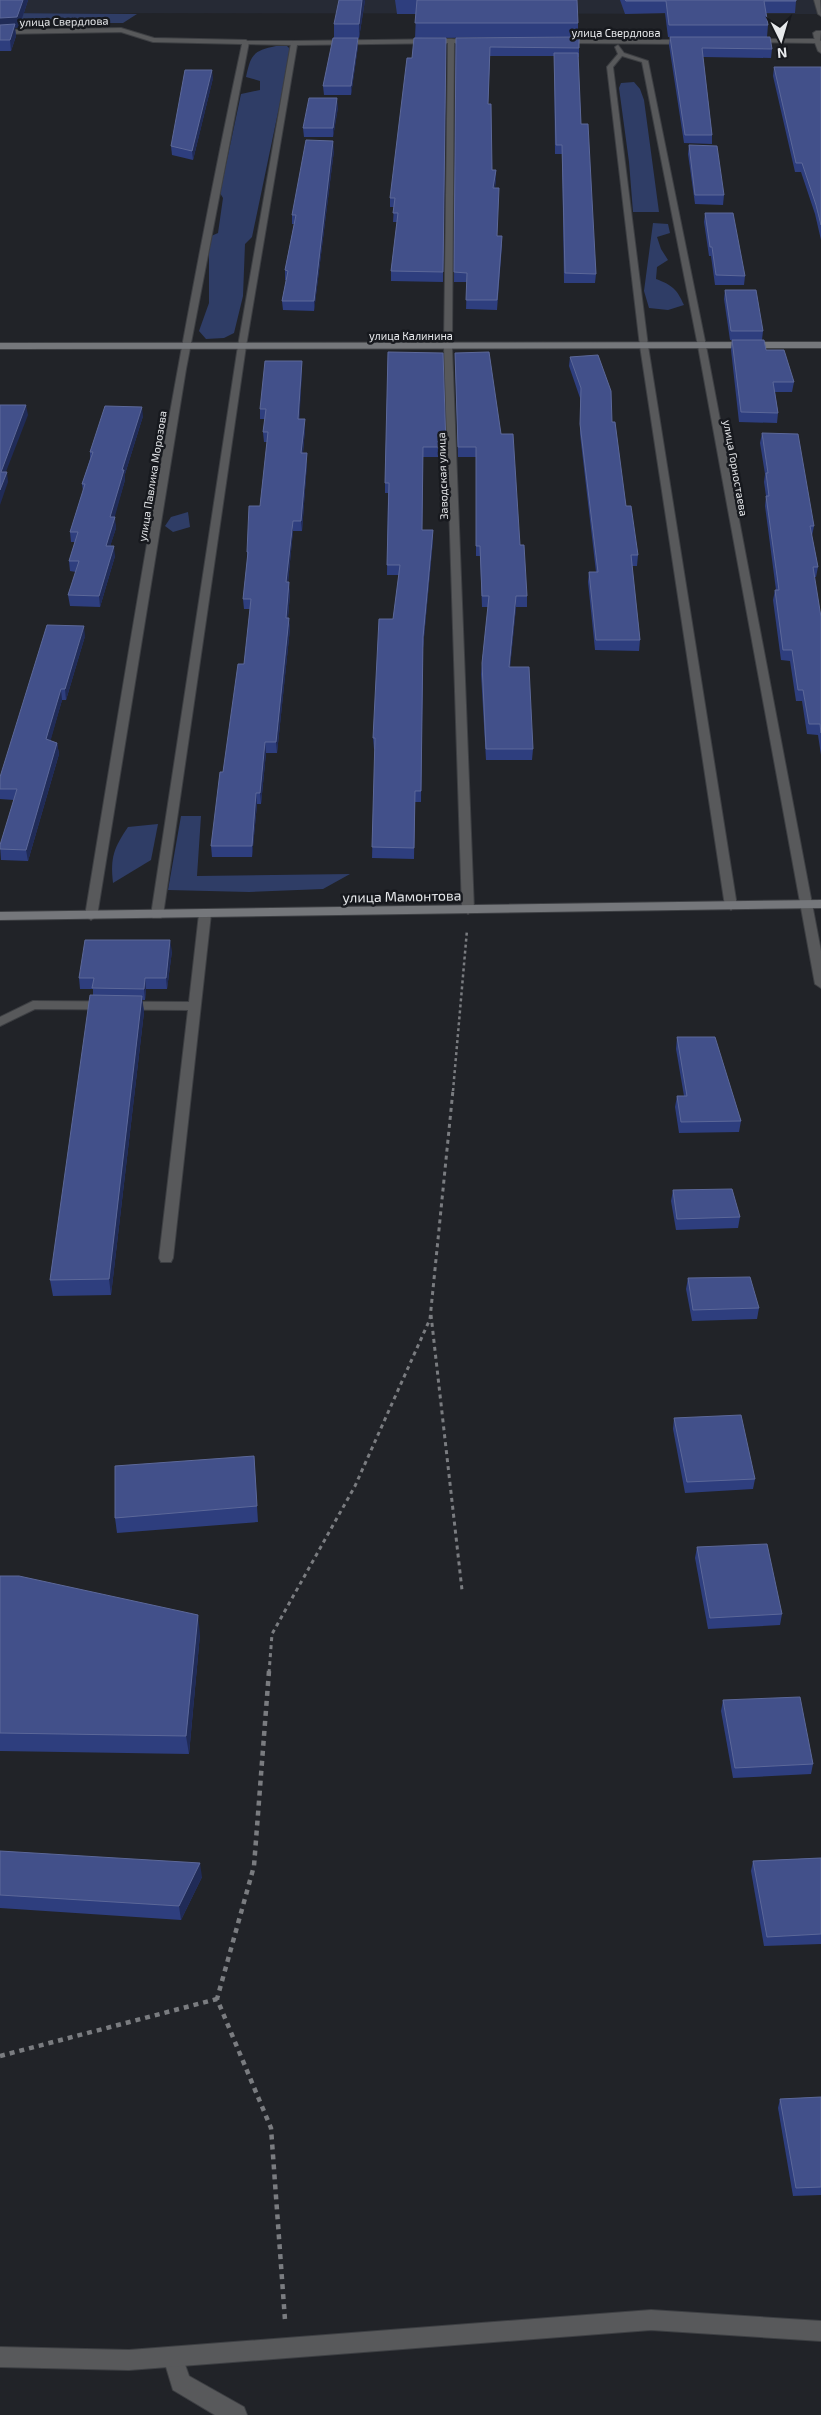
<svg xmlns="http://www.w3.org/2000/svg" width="821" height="2415" font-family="'Exo 2',sans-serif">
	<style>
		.built { fill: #262a35 }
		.green { fill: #2f3d66 }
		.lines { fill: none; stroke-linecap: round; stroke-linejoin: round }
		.service-casing { stroke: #3d3f43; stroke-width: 2 }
		.minor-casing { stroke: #3d3f43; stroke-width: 2 }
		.secondary-casing { stroke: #3d3f43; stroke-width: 2 }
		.path-far2 { stroke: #7a7c80; stroke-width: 2.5; stroke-dasharray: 3 3; stroke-linecap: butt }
		.path-far1 { stroke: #7a7c80; stroke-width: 3; stroke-dasharray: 4 4; stroke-linecap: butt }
		.path { stroke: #7a7c80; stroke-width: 4.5; stroke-dasharray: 5 5; stroke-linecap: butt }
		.service { fill: #58595b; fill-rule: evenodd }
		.minor { fill: #58595b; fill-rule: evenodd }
		.secondary { fill: #75777b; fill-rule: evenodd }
		.wall { fill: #2e3e7e }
		.shaded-wall { fill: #202b57 }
		.building { fill: #42508a; stroke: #5c6899 }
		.labels { text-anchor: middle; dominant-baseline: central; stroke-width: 5; stroke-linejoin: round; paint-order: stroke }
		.far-street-label { font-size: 11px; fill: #e7e9ec; stroke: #17191e }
		.street-label { font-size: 14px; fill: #e7e9ec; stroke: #17191e }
	</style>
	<rect width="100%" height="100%" fill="#212328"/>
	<!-- built -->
	<polygon class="built" points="0,0 821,0 821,14 0,13"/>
	<!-- green -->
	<g class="green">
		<polygon points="0,13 137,14 123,23 0,23"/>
		<path d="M276,46H287L291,50L252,237L245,244L243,296L234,333L224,338L206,339L199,331L209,303V237L218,233L223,198L220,193L241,94L260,90V81L246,77C251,54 253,51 276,46Z"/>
		<polygon points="634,82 640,89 644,100 659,212 633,212 629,162 619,88 621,83"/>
		<path d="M653,223L668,224L670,233L657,237L661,249L668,260L657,267L656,279C672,285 677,289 684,305L668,310L649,308L644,291Z"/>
		<polygon points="188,512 190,527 173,532 165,526 171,517"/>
		<polygon points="181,816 201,816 197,876 350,874 323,889 249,892 168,890"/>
		<path d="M158,824L151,860L113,883C110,857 114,848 128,827Z"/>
	</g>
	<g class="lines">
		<!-- service casing -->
		<g class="service-casing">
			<g id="service">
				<polygon points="814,0 820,0 821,16 818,14"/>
				<polygon points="816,31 821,31 820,42 815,41 813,33"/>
				<polygon points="244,41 294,41 297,43 294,45 246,44"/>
				<polygon points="205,910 211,914 173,1258 171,1262 161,1262 159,1258 188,1010 35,1009 0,1026 0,1017 33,1001 189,1002 199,914"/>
				<polygon points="173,2347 180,2350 189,2376 244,2407 247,2415 215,2415 173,2390 163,2357 166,2350"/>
			</g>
		</g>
		<!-- minor casing -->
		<g class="minor-casing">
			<g id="minor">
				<path d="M121,28L154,38L246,40L249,42L186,369L97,916L91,920L85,916C133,624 180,333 242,44L153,42L121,32L0,34V30Z"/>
				<polygon points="451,39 478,41 454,43 452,347 474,910 468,914 462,910 444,347 448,43 297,45 246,346 163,915 161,918 153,918 151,915 238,346 291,43 294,41"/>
				<polygon points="754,39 818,39 821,41 821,53 818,51 815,43 752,42"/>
				<polygon points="559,40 687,40 690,42 687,44 561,43"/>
				<polygon points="618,45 624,53 648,61 706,346 821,951 821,988 815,984 698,346 642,62 622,56 613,67 648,346 737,906 731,910 725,906 640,346 607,67 618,54 615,47"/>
				<polygon points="651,2310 821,2321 821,2341 651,2330 129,2370 0,2367 0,2347 129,2350"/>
			</g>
		</g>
		<!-- secondary casing -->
		<g class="secondary-casing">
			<g id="secondary">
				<polygon points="821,342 821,348 0,349 0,343"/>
				<polygon points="821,900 821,908 0,920 0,912"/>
			</g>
		</g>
		<!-- path-far2 -->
		<polyline class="path-far2" points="453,1091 467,930"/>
		<!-- path-far1 -->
		<g class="path-far1">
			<polyline points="431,1315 462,1590"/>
			<polyline points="269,1673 272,1634 355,1486 430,1319 453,1090"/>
		</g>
		<!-- path -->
		<g class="path">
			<polyline points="269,1671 254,1866 217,1999 271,2128 285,2320"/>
			<polyline points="0,2056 217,1999"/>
		</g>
		<!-- service -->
		<use href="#service" class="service"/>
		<!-- minor -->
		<use href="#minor" class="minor"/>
		<!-- secondary -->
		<use href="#secondary" class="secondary"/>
	</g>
	<!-- wall -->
	<g class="wall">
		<polygon points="0,0 28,0 19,28 15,28 16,36 11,51 0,51"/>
		<polygon points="365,0 359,38 358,38 358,46 351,95 324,95 323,86 334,38 334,24"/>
		<polygon points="395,0 577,0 578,23 578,37 415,38 416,14 397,14"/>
		<polygon points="620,0 796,0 796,1 795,13 766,13 768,25 767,37 772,49 771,58 703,57 712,135 712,144 684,143 669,45 670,37 668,37 665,13 625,14"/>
		<polygon points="446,38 443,282 391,281 391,271 397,222 393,222 394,207 390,207 390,198 412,58"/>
		<polygon points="456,38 579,48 579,57 578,57 581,124 596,274 595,283 564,283 562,154 555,154 554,56 490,56 488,104 492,170 496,170 496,179 495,188 497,236 502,245 497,310 466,309 467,282 454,282"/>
		<polygon points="774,67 821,67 821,240 815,214 801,172 795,172 773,76"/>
		<polygon points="213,78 193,160 172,155 171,146"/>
		<polygon points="338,107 333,137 304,137 303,128"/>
		<polygon points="689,145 724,195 723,205 695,204 688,154"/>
		<polygon points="334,150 314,311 283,310 282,301 286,280 285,280 285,270 294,224 292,224 292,215"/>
		<polygon points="705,213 745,276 744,285 715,285 711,256 709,256 704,222"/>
		<polygon points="725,290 763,331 762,340 730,340 724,299"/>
		<polygon points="732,340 766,350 794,382 792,392 775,392 778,413 777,423 739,422 731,350"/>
		<polygon points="388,352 446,447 446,457 423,457 422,530 433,530 433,540 423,648 421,802 415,802 414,859 372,858 375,749 374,749 373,738 393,619 399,575 387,575 388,493 385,493 385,483"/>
		<polygon points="455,353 501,434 520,545 527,596 527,607 516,607 510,667 533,749 532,760 486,760 481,674 482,663 488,607 482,607 480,556 476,556 476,457 458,457"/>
		<polygon points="570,357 612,422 626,506 638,555 637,566 632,566 640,640 639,651 595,650 588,582 589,572 596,572 580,434 580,398 569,366"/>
		<polygon points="302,361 302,371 299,419 305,429 303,453 307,463 302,531 293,531 288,582 290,593 288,618 290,628 277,753 266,753 261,804 257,804 252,857 212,857 211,846 223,772 244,664 250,609 244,609 243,599 247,562 247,552 260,506 267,442 264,442 263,432 265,419 260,419 260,409"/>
		<polygon points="143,416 125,474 125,480 114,517 116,528 110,546 115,556 100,607 70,606 68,595 76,572 70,571 69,561 75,542 71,542 70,532 83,491 82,484 90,459 90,452"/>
		<polygon points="762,433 814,526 812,536 818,567 816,577 814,577 821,617 821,755 818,735 807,734 802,701 796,701 790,661 781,660 773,600 775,590 776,590 765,506 766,496 764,482 765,474 760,443"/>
		<polygon points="85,636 66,700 62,700 50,741 57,743 59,754 28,861 1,860 0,845 14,800 0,799 0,777"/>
		<polygon points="172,951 167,989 146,989 145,1000 142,1000 144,1012 111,1295 53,1296 50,1280 93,995 93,989 80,989 79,978"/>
		<polygon points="677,1037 741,1121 739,1132 679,1133 675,1107 677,1096 684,1096 676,1049"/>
		<polygon points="673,1190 740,1217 738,1228 676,1230 671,1201"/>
		<polygon points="688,1278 759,1308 757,1319 692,1321 686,1289"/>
		<polygon points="674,1418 755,1479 753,1489 685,1493 673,1429"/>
		<polygon points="254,1456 258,1522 117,1533 115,1518"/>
		<polygon points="697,1547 782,1614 780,1625 708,1629 695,1558"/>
		<polygon points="0,1576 200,1634 189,1754 0,1751"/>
		<polygon points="723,1700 813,1764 811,1774 733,1778 721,1711"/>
		<polygon points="0,1851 202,1877 181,1920 0,1908"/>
		<polygon points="821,1858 821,1944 764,1946 751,1871 753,1861"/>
		<polygon points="821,2097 821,2195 793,2196 778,2108 780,2099"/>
	</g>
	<!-- shaded-wall -->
	<g class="shaded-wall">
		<polygon points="23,0 28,0 19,28 15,28 16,36 11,51 10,40 0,30 0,18"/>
		<polygon points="362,0 365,0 359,38 359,24"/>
		<polygon points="358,38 358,46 351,95 351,86"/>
		<polygon points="212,70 213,78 193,160 192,151"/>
		<polygon points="337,98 338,107 333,137 333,128"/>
		<polygon points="333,141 334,150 314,311 314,301"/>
		<polygon points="496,170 496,179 493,197 493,188"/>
		<polygon points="302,361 302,371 299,429 298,419"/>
		<polygon points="26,405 28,415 2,482 1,472"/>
		<polygon points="142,407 143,416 125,474 125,480 112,527 110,517 122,470"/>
		<polygon points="305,419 305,429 302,463 301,453"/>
		<polygon points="307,453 307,463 302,531 301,521"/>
		<polygon points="7,472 8,482 0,505 0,490"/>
		<polygon points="115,517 116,528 107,556 106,546"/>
		<polygon points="293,521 293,531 287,593 286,582"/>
		<polygon points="433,530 433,540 423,648 421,802 423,637"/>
		<polygon points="114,546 115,556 100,607 99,596"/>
		<polygon points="289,582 290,593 287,628 286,618"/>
		<polygon points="516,596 516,607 509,678 509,667"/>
		<polygon points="289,618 290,628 277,753 276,742"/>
		<polygon points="84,626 85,636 66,700 65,689"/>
		<polygon points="61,689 62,700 48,750 46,739"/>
		<polygon points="265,742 266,753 261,804 260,793"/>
		<polygon points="57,743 59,754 28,861 26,850"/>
		<polygon points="256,793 257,804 252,857 252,846"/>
		<polygon points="170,940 172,951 167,989 166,978"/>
		<polygon points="145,978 146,989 145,1000 144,989"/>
		<polygon points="142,996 144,1012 111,1295 109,1279"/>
		<polygon points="198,1615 200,1634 189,1754 186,1736"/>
		<polygon points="200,1863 202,1877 181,1920 179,1906"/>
	</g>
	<!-- building -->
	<g class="building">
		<polygon points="0,0 23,0 17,17 0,18"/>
		<polygon points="339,0 362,0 359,24 334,24"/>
		<polygon points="417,0 577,0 578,23 415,23"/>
		<polygon points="625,0 796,0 796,1 764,1 768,25 669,25 666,1 626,1"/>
		<polygon points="15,24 10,40 0,40 0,25"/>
		<polygon points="579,37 579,48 490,47 488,104 491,104 492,170 496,170 493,188 499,188 497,236 502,236 497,300 466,300 467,273 454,272 456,38"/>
		<polygon points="670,37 770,37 772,49 702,48 712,135 685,135"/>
		<polygon points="333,38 358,38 351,86 323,86"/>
		<polygon points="414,38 446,38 443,272 391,271 398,213 393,213 395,198 390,198 407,58 412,58"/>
		<polygon points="554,53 578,53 581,124 588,124 596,274 565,273 562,145 556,145"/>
		<polygon points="774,67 821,67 821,225 816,205 802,163 796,163"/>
		<polygon points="185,70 212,70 192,151 171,146"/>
		<polygon points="309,98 337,98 333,128 303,128"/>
		<polygon points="306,140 333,141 314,301 282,301 288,271 285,270 296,215 292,215"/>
		<polygon points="689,145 717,146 724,195 695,195"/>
		<polygon points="705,213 733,213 745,276 716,275 712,247 710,247"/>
		<polygon points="725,290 756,290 763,331 731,331"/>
		<polygon points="732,340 764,340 766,350 784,350 794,382 773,382 778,413 741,412"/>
		<polygon points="388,352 443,353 446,447 423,447 422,530 433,530 423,637 421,791 415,791 414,848 372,847 375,738 373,738 379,619 393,619 400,565 387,565 389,483 385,483"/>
		<polygon points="489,352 501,434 513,434 520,545 524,545 527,596 516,596 509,667 529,667 533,749 486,749 482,663 489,596 482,596 480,546 476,546 476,447 458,447 455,353"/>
		<polygon points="598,355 611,391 612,422 615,422 626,506 631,506 638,555 631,555 640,640 596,640 589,572 598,572 580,424 581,388 570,357"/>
		<polygon points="265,361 302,361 298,419 305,419 301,453 307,453 301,521 293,521 286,582 289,582 286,618 289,618 276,742 265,742 260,793 256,793 252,846 211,846 220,772 223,772 238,664 244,664 251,599 243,599 248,552 247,552 249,506 260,506 268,432 263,432 266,409 260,409"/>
		<polygon points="0,405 26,405 1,472 7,472 0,490"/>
		<polygon points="105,406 142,407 122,470 124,470 110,517 115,517 106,546 114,546 99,596 68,595 79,561 69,561 78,532 70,532 85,484 82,484 93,452 90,452"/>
		<polygon points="762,433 798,434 814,526 810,526 818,567 813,567 821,617 821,733 820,724 809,724 803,690 798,690 792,650 783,650 775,590 779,590 766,496 769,496 766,473 768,473"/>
		<polygon points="47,625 84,626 65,689 61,689 46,739 57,743 26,850 0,849 0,845 17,789 0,789 0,777"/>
		<polygon points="85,940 170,940 166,978 145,978 144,989 92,988 94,978 79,978"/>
		<polygon points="90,995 142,996 109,1279 50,1280"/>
		<polygon points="677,1037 715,1037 741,1121 681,1122 677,1096 687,1096"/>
		<polygon points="732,1189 740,1217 677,1219 673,1190"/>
		<polygon points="750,1277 759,1308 693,1310 688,1278"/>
		<polygon points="741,1415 755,1479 687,1482 674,1418"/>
		<polygon points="254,1456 257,1506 115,1518 115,1466"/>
		<polygon points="767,1544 782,1614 710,1618 697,1547"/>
		<polygon points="0,1576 19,1576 198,1615 186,1736 0,1733"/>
		<polygon points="800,1697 813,1764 735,1768 723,1700"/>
		<polygon points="0,1851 200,1863 179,1906 0,1895"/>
		<polygon points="821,1858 821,1934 767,1937 753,1861"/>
		<polygon points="821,2097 821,2187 796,2188 780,2099"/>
	</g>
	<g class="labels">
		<!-- far-street labels -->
		<g class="far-street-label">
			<text transform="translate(64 21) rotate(-1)">улица Свердлова</text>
			<text x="616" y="32">улица Свердлова</text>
			<text x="411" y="335">улица Калинина</text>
			<text transform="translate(736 468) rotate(80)">улица Горностаева</text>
			<text transform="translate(152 476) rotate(-81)">улица Павлика Морозова</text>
			<text transform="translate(442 476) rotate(-92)">Заводская улица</text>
		</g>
		<!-- street labels -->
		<g class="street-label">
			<text transform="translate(402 896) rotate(-1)">улица Мамонтова</text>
		</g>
	</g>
	<!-- north arrow -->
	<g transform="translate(781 40) rotate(175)" stroke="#17191e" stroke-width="4" paint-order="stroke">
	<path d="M0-4L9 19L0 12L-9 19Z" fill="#e7e9ec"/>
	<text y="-8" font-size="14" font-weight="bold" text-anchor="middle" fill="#e7e9ec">N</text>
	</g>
</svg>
